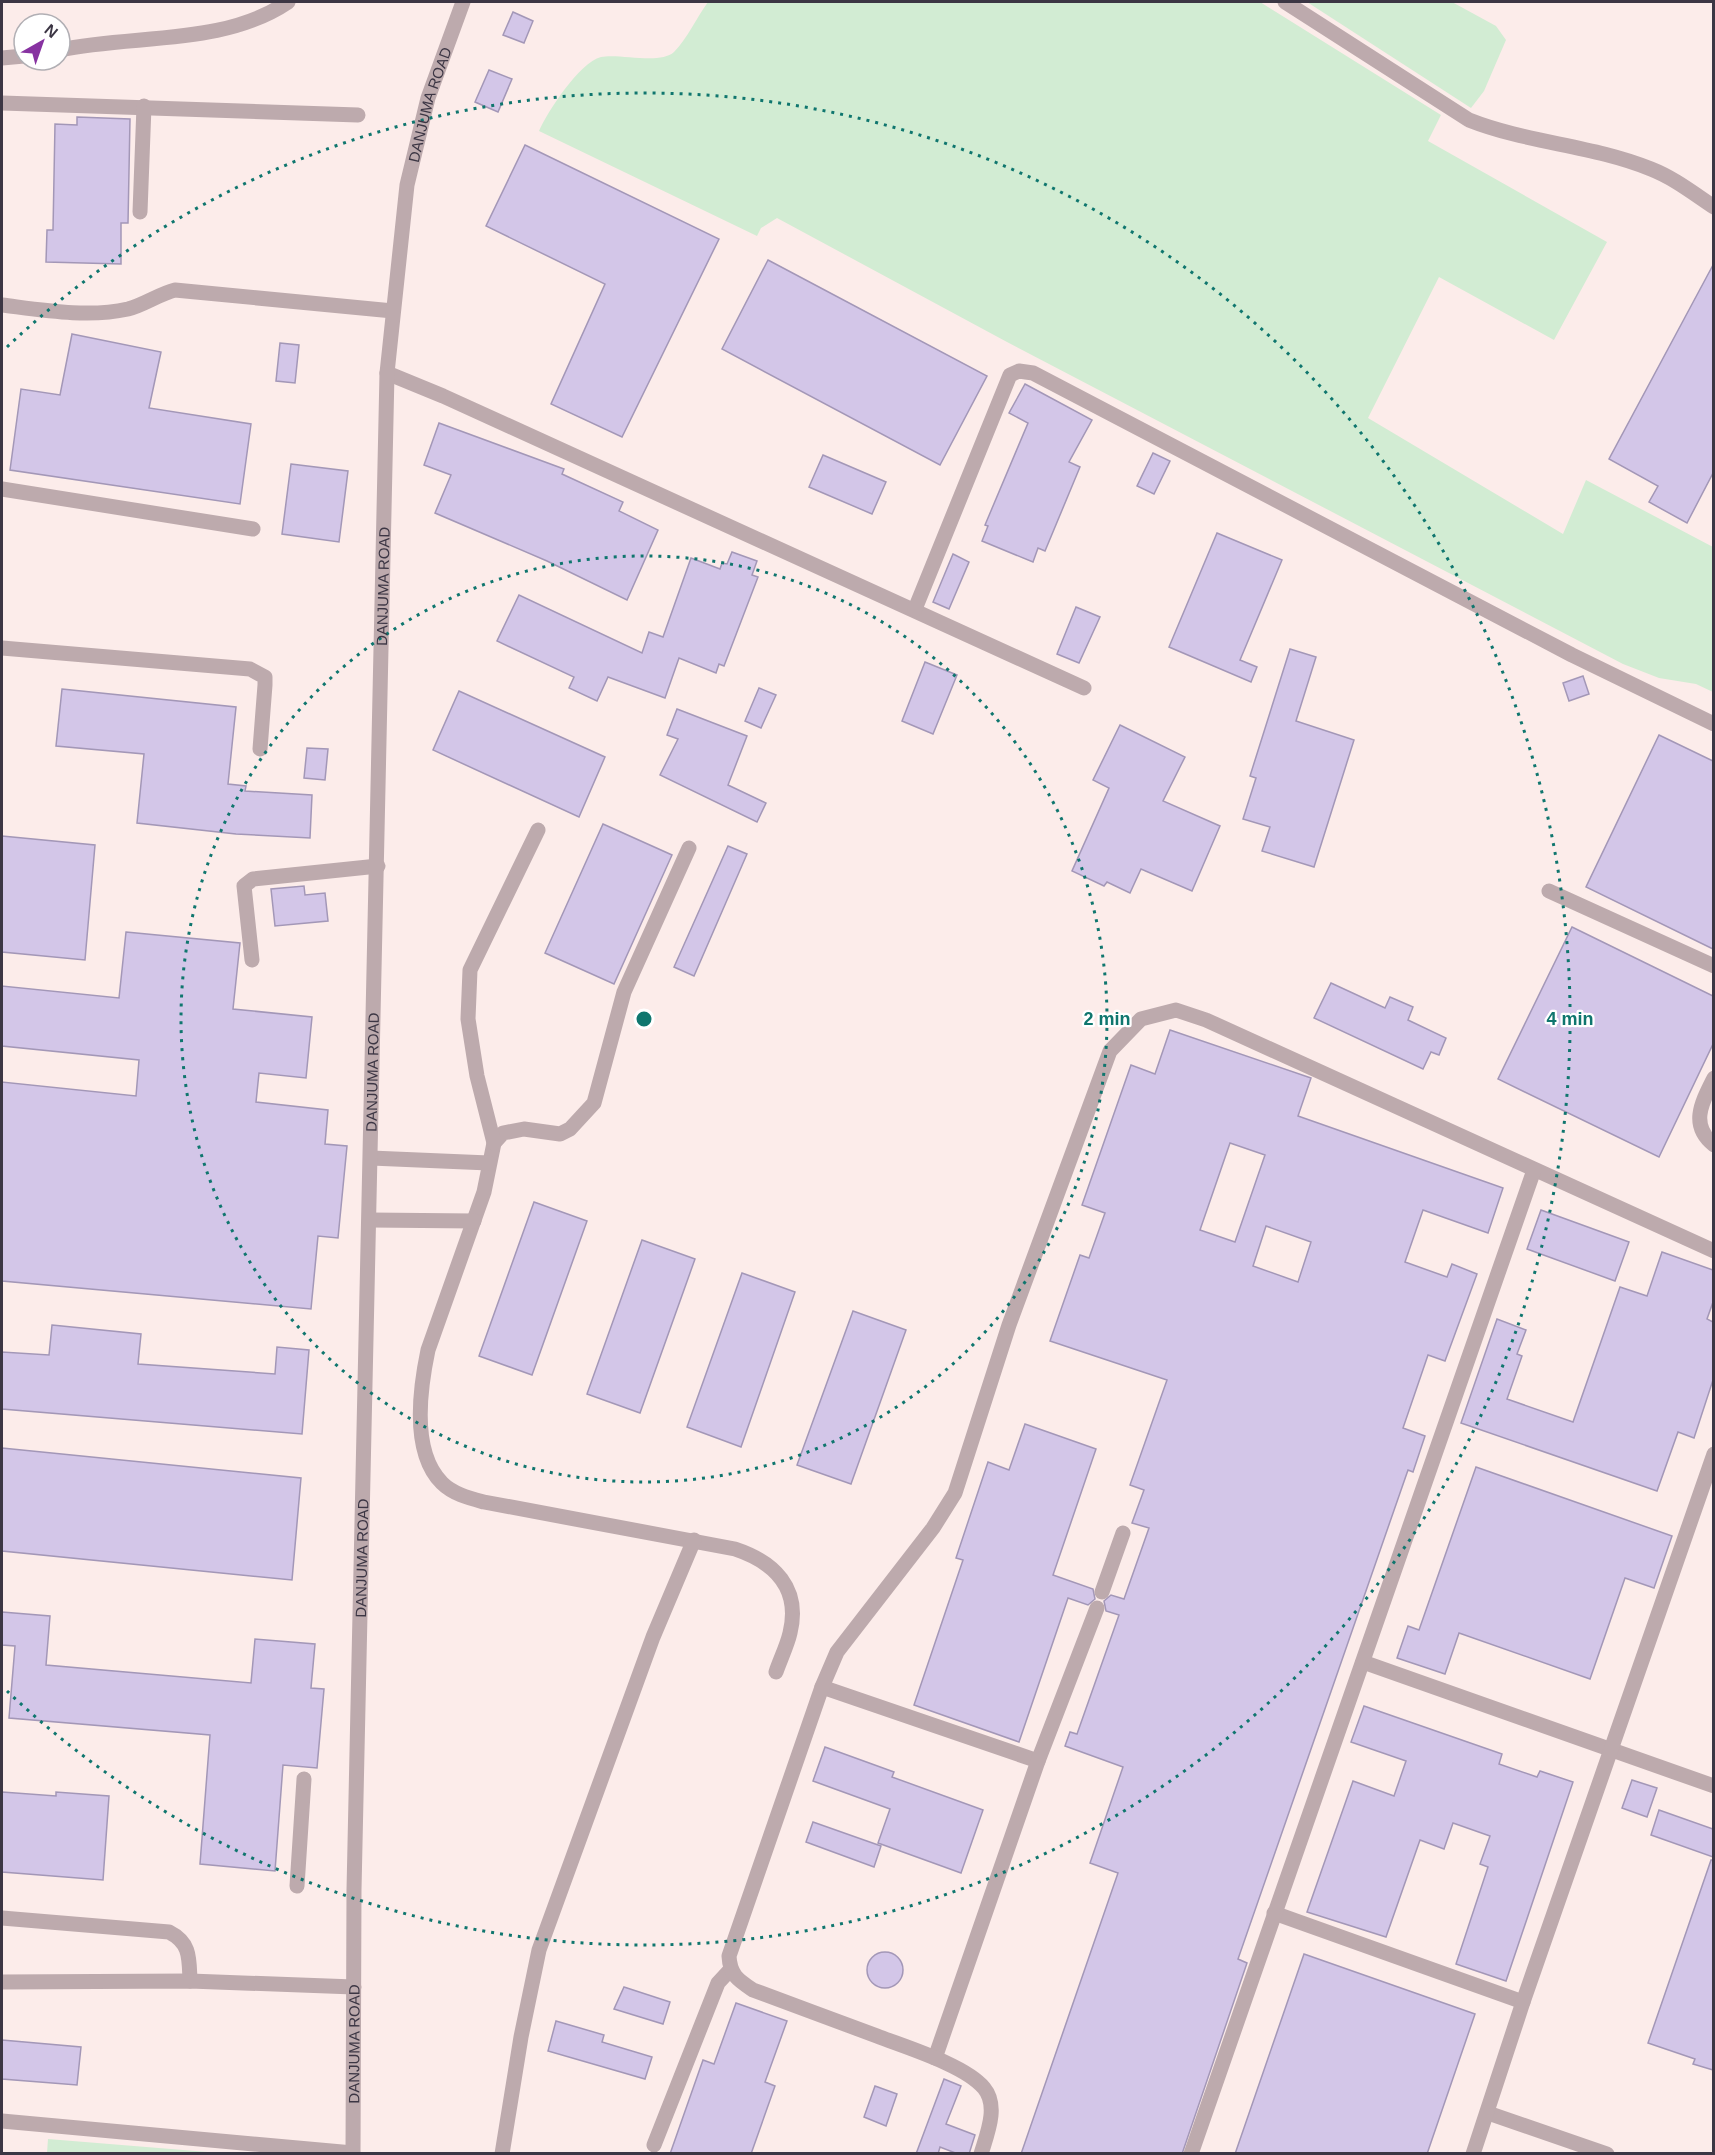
<svg xmlns="http://www.w3.org/2000/svg" width="1715" height="2155" font-family="Arial,sans-serif">
	<style>
		.industrial { fill: #fcecea; fill-rule: evenodd }
		.green { fill: #d2ecd3 }
		.building { fill: #d3c6e8; stroke: #a397b7; stroke-width: 1.5; fill-rule: evenodd }
		.lines { fill: none; stroke-linecap: round; stroke-linejoin: round }
		.minor { stroke: #bdaaad; stroke-width: 15 }
		.ring { fill: none; stroke: #0f766e; stroke-width: 3; stroke-dasharray: 3 6 }
		.labels { text-anchor: middle; dominant-baseline: central; stroke-width: 4.5; stroke-linejoin: round; paint-order: stroke }
		.street-label { font-size: 15px; fill: #3c3644; stroke: #fff }
		.centre { fill: #0f766e; stroke: #fff; stroke-width: 3 }
		.ring-label { font-size: 18px; text-anchor: middle; font-weight: bold; fill: #0f766e; stroke: #fff; stroke-width: 4.5; stroke-linejoin: round; paint-order: stroke }
	</style>
	<rect width="100%" height="100%" fill="#fafafa"/>
	<!-- industrial -->
	<path class="industrial" d="M2,2H1713V2153H2ZM24,24H60V60H24Z"/>
	<!-- green -->
	<g class="green">
		<path d="M708,2H1260L1441,115L1428,141L1607,242L1554,340L1439,277L1368,418L1563,534L1586,480L1713,547V692L1696,684L1659,678L1623,664L1007,342L777,218L761,228L757,236L539,131C548,111 579,63 601,57C619,53 660,65 674,52C687,39 697,17 708,2Z"/>
		<polygon points="1307,2 1452,2 1496,26 1506,40 1484,91 1471,108"/>
		<polygon points="48,2139 220,2153 47,2153"/>
	</g>
	<!-- building -->
	<g class="building">
		<polygon points="513,12 533,21 524,43 503,35"/>
		<polygon points="489,70 512,79 498,112 475,102"/>
		<polygon points="77,117 130,119 128,223 121,223 121,264 46,262 47,230 53,230 55,124 77,125"/>
		<polygon points="525,145 719,239 622,437 551,404 605,284 486,226"/>
		<polygon points="768,260 987,376 940,465 722,349"/>
		<polygon points="1713,265 1713,473 1687,523 1649,502 1658,486 1609,459"/>
		<polygon points="72,334 161,352 149,408 251,424 240,504 10,470 21,389 60,395"/>
		<polygon points="280,343 299,345 295,383 276,381"/>
		<polygon points="1025,384 1092,420 1069,462 1080,467 1045,551 1038,548 1033,562 982,541 988,526 985,525 1028,423 1009,413"/>
		<polygon points="439,423 564,469 562,474 623,502 619,511 658,530 627,600 547,561 435,513 451,475 424,465"/>
		<polygon points="1153,453 1170,461 1154,494 1137,486"/>
		<polygon points="823,455 886,482 872,514 809,487"/>
		<polygon points="291,464 348,471 339,542 282,534"/>
		<polygon points="1217,533 1282,560 1240,660 1257,667 1251,682 1169,647"/>
		<polygon points="732,552 757,561 752,575 758,577 724,666 719,664 716,673 679,658 665,698 608,677 597,701 569,688 574,677 497,641 519,595 642,653 649,632 663,637 691,558 720,569 722,563 727,564"/>
		<polygon points="953,554 969,562 949,609 933,602"/>
		<polygon points="1076,607 1100,617 1079,663 1057,654"/>
		<polygon points="1290,649 1316,657 1296,721 1354,740 1314,867 1262,851 1270,827 1243,819 1256,778 1250,776"/>
		<polygon points="925,662 957,675 933,734 902,721"/>
		<polygon points="1583,676 1589,694 1569,701 1563,683"/>
		<polygon points="759,688 776,695 761,728 745,721"/>
		<polygon points="62,689 236,707 228,784 246,786 245,791 312,795 310,838 236,834 137,823 144,754 56,746"/>
		<polygon points="459,691 605,757 579,817 433,750"/>
		<polygon points="677,709 747,736 728,785 766,803 757,822 660,775 678,739 667,735"/>
		<polygon points="1120,725 1185,757 1163,801 1220,826 1192,891 1141,869 1130,893 1107,882 1104,886 1072,871 1109,788 1093,780"/>
		<polygon points="1659,735 1713,761 1713,949 1586,887"/>
		<polygon points="307,748 328,749 325,780 304,778"/>
		<polygon points="603,824 672,855 614,984 545,953"/>
		<polygon points="2,836 95,845 85,960 2,952"/>
		<polygon points="728,846 747,854 694,976 674,967"/>
		<polygon points="304,886 305,895 325,893 328,921 275,926 271,889"/>
		<polygon points="1572,927 1713,996 1713,1044 1659,1157 1498,1079"/>
		<polygon points="126,932 240,943 233,1009 312,1017 306,1078 259,1073 256,1102 328,1110 325,1144 347,1146 338,1238 318,1236 311,1309 2,1281 2,1082 136,1096 139,1060 2,1046 2,986 119,998"/>
		<polygon points="1331,983 1385,1008 1390,997 1413,1007 1408,1020 1446,1038 1439,1055 1431,1052 1423,1069 1314,1018"/>
		<path d="M1170,1030L1311,1078L1298,1116L1503,1188L1488,1233L1423,1210L1405,1262L1447,1277L1452,1264L1477,1274L1445,1361L1428,1355L1403,1428L1425,1436L1413,1472L1408,1470L1238,1959L1247,1963L1182,2154H1021L1118,1873L1090,1863L1123,1767L1065,1746L1070,1732L1077,1734L1119,1615L1106,1611L1104,1601L1111,1595L1124,1599L1149,1528L1132,1523L1144,1490L1130,1485L1167,1380L1050,1341L1080,1255L1089,1258L1105,1213L1082,1205L1131,1065L1155,1074ZM1230,1143L1265,1155L1235,1242L1200,1230ZM1266,1226L1311,1242L1298,1282L1253,1266Z"/>
		<polygon points="534,1202 587,1221 532,1375 479,1356"/>
		<polygon points="1541,1210 1629,1242 1615,1281 1527,1249"/>
		<polygon points="642,1240 695,1259 640,1413 587,1394"/>
		<polygon points="1662,1252 1713,1270 1713,1302 1707,1319 1713,1322 1713,1380 1694,1438 1678,1432 1657,1491 1461,1423 1497,1319 1526,1330 1517,1354 1522,1356 1507,1399 1573,1422 1620,1287 1647,1296"/>
		<polygon points="742,1273 795,1292 741,1447 687,1427"/>
		<polygon points="853,1311 906,1330 851,1484 797,1465"/>
		<polygon points="52,1325 141,1334 138,1364 275,1374 277,1347 309,1350 302,1434 2,1409 2,1352 49,1355"/>
		<polygon points="1025,1424 1096,1449 1053,1575 1093,1589 1095,1599 1088,1605 1068,1598 1019,1742 914,1705 963,1560 956,1558 988,1462 1009,1470"/>
		<polygon points="2,1448 301,1478 292,1580 2,1551"/>
		<polygon points="1476,1467 1672,1536 1654,1588 1625,1578 1590,1679 1459,1633 1445,1674 1397,1658 1408,1626 1419,1630"/>
		<polygon points="2,1612 50,1616 46,1665 251,1683 255,1639 315,1644 311,1688 324,1689 317,1768 283,1765 275,1871 200,1864 210,1735 9,1718 15,1646 2,1645"/>
		<polygon points="1364,1706 1502,1754 1499,1764 1537,1777 1540,1771 1573,1782 1506,1981 1456,1964 1488,1867 1480,1864 1490,1836 1453,1823 1444,1849 1420,1840 1386,1937 1307,1912 1353,1781 1394,1796 1406,1761 1351,1742"/>
		<polygon points="825,1747 894,1772 892,1777 983,1810 961,1873 878,1843 890,1809 813,1781"/>
		<polygon points="1632,1780 1657,1788 1647,1817 1622,1808"/>
		<polygon points="2,1792 56,1796 56,1792 109,1796 103,1880 2,1872"/>
		<polygon points="1659,1810 1713,1829 1713,1857 1651,1835"/>
		<polygon points="813,1822 881,1846 874,1867 806,1842"/>
		<polygon points="1711,1860 1713,1860 1713,2070 1693,2064 1695,2059 1648,2043"/>
		<circle cx="885" cy="1970" r="18"/>
		<polygon points="1304,1954 1475,2014 1427,2154 1235,2154"/>
		<polygon points="624,1987 670,2002 663,2024 614,2009"/>
		<polygon points="736,2003 787,2021 765,2082 775,2086 751,2154 670,2154 703,2060 714,2064"/>
		<polygon points="556,2021 604,2035 602,2042 652,2057 645,2079 548,2051"/>
		<polygon points="2,2040 81,2047 77,2085 2,2079"/>
		<polygon points="944,2079 961,2086 946,2124 975,2135 969,2154 958,2154 940,2147 938,2154 916,2154"/>
		<polygon points="875,2086 897,2094 886,2126 864,2117"/>
	</g>
	<g class="lines">
		<!-- minor -->
		<g class="minor">
			<path d="M1285,2L1469,120C1527,143 1592,145 1651,169C1674,178 1693,193 1714,207"/>
			<path d="M60,50C135,34 223,46 288,2"/>
			<polyline points="2,58 24,56"/>
			<polyline points="2,103 358,115"/>
			<polyline points="140,212 144,106"/>
			<path d="M2,305C42,310 88,318 128,309C144,305 159,294 175,290L393,311"/>
			<polyline points="387,373 443,396 1084,688"/>
			<polyline points="2,489 253,529"/>
			<polyline points="915,609 1010,375 1019,371 1033,373 1572,655 1714,724"/>
			<polyline points="2,648 250,669 265,677 265,685 260,749"/>
			<path d="M689,848L624,992L594,1103L570,1129L560,1134L524,1129L503,1133L494,1143L484,1192L428,1350C420,1388 411,1452 442,1483C453,1494 469,1498 484,1502L735,1549C774,1562 801,1588 790,1633C787,1646 780,1660 776,1672"/>
			<polyline points="1549,891 1714,966"/>
			<polyline points="252,960 244,886 253,879 378,866"/>
			<path d="M1714,1078C1702,1102 1689,1125 1714,1145"/>
			<polyline points="494,1143 477,1076 468,1019 470,970 538,830"/>
			<polyline points="371,1158 489,1163"/>
			<polyline points="370,1220 474,1221"/>
			<polyline points="1102,1592 1123,1533"/>
			<polyline points="1363,1662 1714,1786"/>
			<polyline points="822,1687 1038,1761"/>
			<polyline points="297,1886 304,1779"/>
			<polyline points="1274,1913 1523,2002"/>
			<path d="M2,1918L169,1932C191,1943 189,1959 190,1981"/>
			<polyline points="2,1982 190,1981 354,1987"/>
			<polyline points="935,2058 1038,1761 1097,1608"/>
			<polyline points="1488,2113 1607,2154"/>
			<polyline points="2,2121 353,2153"/>
			<polyline points="654,2145 718,1983 730,1970"/>
			<path id="s1" d="M353,2154L354,1890L387,373L407,185L428,98L463,2"/>
			<polyline points="502,2154 521,2037 539,1950 653,1637 694,1540"/>
			<path d="M981,2154C987,2134 999,2106 984,2088C965,2065 905,2047 877,2036C836,2021 794,2005 753,1990C738,1980 730,1975 729,1956L822,1687L837,1652L933,1528L955,1493L1009,1325L1110,1051L1141,1019L1176,1010L1206,1020L1714,1251"/>
			<polyline points="1191,2154 1534,1170"/>
			<polyline points="1473,2154 1523,2002 1714,1454"/>
		</g>
	</g>
	<!-- distance rings -->
	<g class="ring">
		<circle cx="644" cy="1019" r="463"/>
		<path d="M7 347A926 926 0 1 1 7 1691"/>
	</g>
	<g class="labels">
		<!-- street labels -->
		<g class="street-label">
			<text stroke="none"><textPath href="#s1" startOffset="2054">DANJUMA ROAD</textPath></text>
			<text stroke="none"><textPath href="#s1" startOffset="1568">DANJUMA ROAD</textPath></text>
			<text stroke="none"><textPath href="#s1" startOffset="1082">DANJUMA ROAD</textPath></text>
			<text stroke="none"><textPath href="#s1" startOffset="596">DANJUMA ROAD</textPath></text>
			<text stroke="none"><textPath href="#s1" startOffset="110">DANJUMA ROAD</textPath></text>
		</g>
	</g>
	<circle cx="644" cy="1019" r="9" class="centre"/>
	<g class="ring-label">
		<text x="1107" y="1025">2 min</text>
		<text x="1570" y="1025">4 min</text>
	</g>
	<!-- border -->
	<rect width="1715" height="2155" fill="none" stroke="#3c3644" stroke-width="6"/>
	<!-- north arrow -->
	<g transform="translate(42 42) rotate(40)"><circle r="28" fill="#ffffff" stroke="#b1afb4" stroke-width="1.5"/>
	<path d="M0-4.5L10 22L0 15L-10 22Z" fill="#8732a1"/>
	<text y="-9" font-size="16" font-weight="bold" text-anchor="middle" fill="#3c3644">N</text>
	</g>
</svg>
